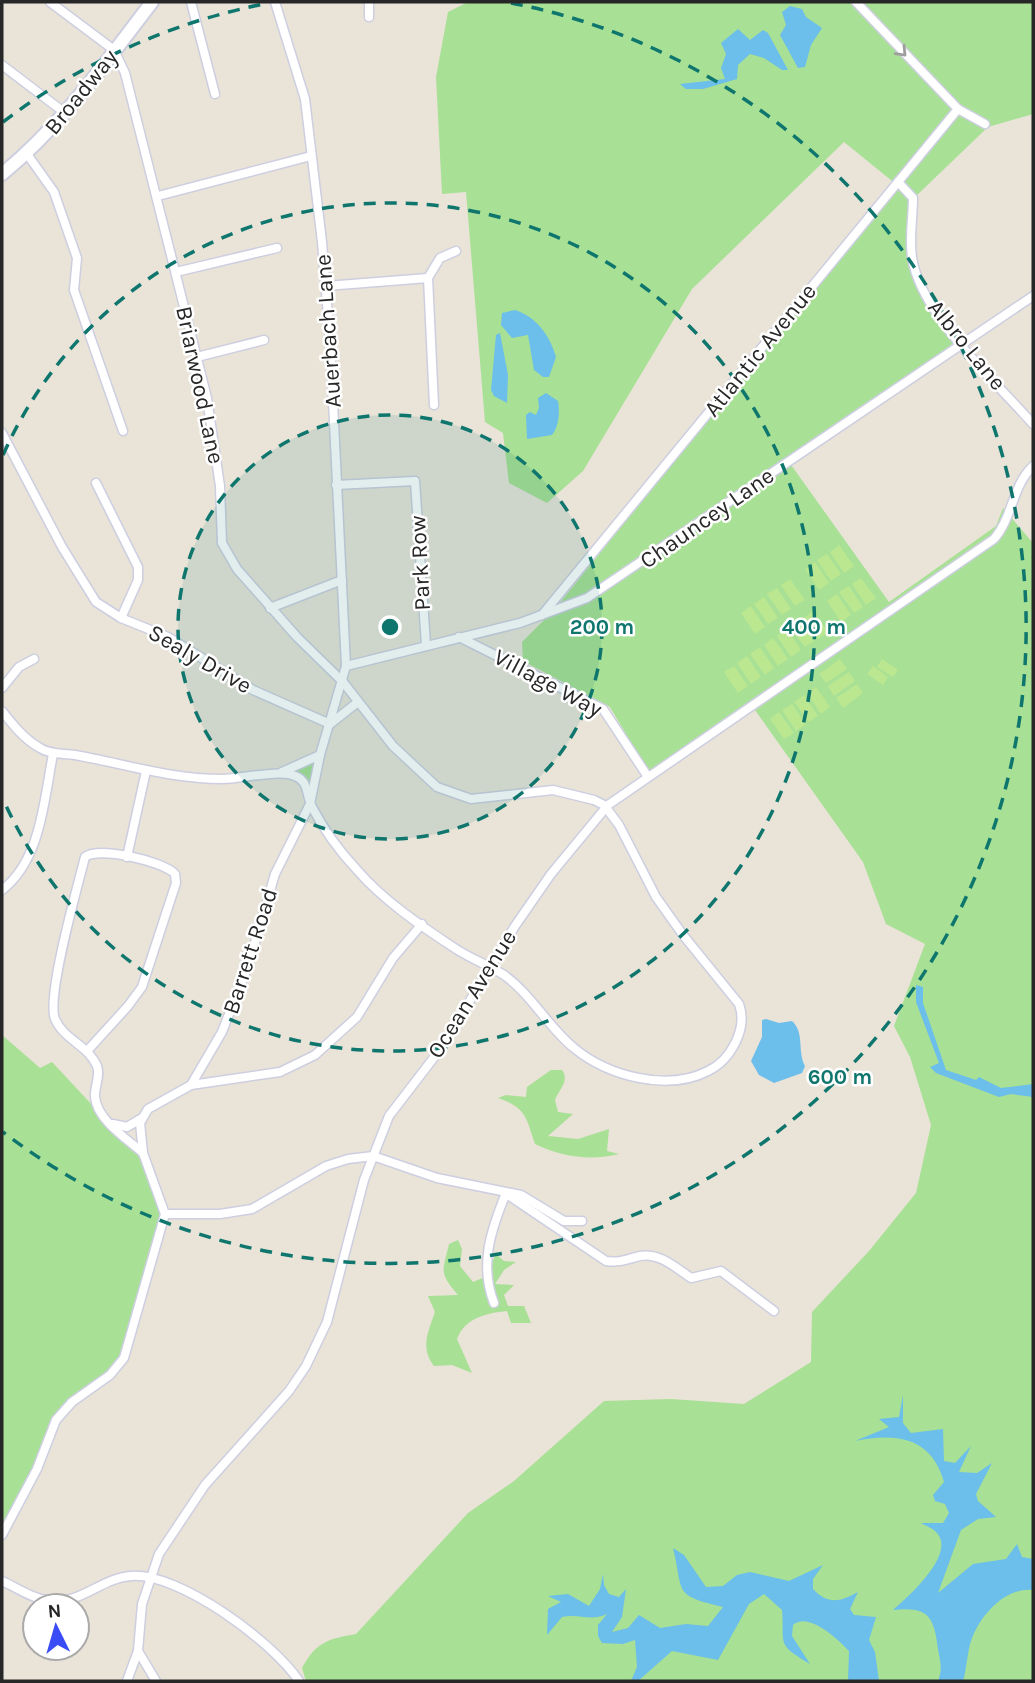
<svg xmlns="http://www.w3.org/2000/svg" width="1035" height="1683" font-family="Karla,sans-serif">
	<style>
		.green { fill: #a8e095 }
		.pitch { fill: #bbe790 }
		.water { fill: #6cbeeb }
		.lines { fill: none; stroke-linecap: round; stroke-linejoin: round }
		.street-casing { stroke: #cdcfe0; stroke-width: 11 }
		.secondary-casing { stroke: #cdcfe0; stroke-width: 16 }
		.street { stroke: #fff; stroke-width: 8 }
		.secondary { stroke: #fff; stroke-width: 12 }
		.oneway { stroke: #9e9e9e }
		.ring { fill: none; stroke: #0f766e; stroke-width: 3.5; stroke-dasharray: 12 9 }
		.labels { text-anchor: middle; dominant-baseline: central; stroke-width: 5; stroke-linejoin: round; paint-order: stroke }
		.street-label { font-size: 23px; fill: #272727; stroke: #fff }
		.centre { fill: #0f766e; stroke: #fff; stroke-width: 3.5 }
		.ring-label { font-size: 21px; text-anchor: middle; font-weight: bold; fill: #0f766e; stroke: #fff; stroke-width: 5; stroke-linejoin: round; paint-order: stroke }
	</style>
	<rect width="100%" height="100%" fill="#e9e3d8"/>
	<!-- green -->
	<g class="green">
		<path d="M468,2H1033V114L988,127L916,196C913,216 909,237 909,257C909,289 940,319 958,343L789,462L889,602L996,526L1003,508L1033,543V1681H306L302,1668C316,1642 328,1639 356,1634L468,1513L514,1481L604,1401L671,1399L744,1404L811,1362L812,1312L869,1251L916,1193L931,1125L910,1057L894,1026L925,944L886,924L863,862L750,703L649,773L610,707L523,661L522,642L554,610L897,185L844,142L692,289L583,471L547,503L509,483L503,433L485,422L466,192L442,194L436,77L448,12Z"/>
		<polygon points="320,755 310,804 305,783 279,773"/>
		<polygon points="2,1035 40,1068 52,1062 135,1151 152,1177 162,1214 124,1358 110,1375 64,1409 2,1538"/>
		<path d="M551,1070H562C570,1081 559,1089 555,1100L558,1112L573,1114L548,1136L578,1139L609,1129L607,1151L619,1154C591,1161 561,1157 535,1144C526,1118 527,1108 498,1098L506,1095L526,1097L527,1087Z"/>
		<path d="M458,1240L462,1249L460,1266L473,1282L485,1277L496,1254L504,1261L516,1262L504,1270L495,1284L514,1285L504,1295L508,1306H524L531,1323H511L507,1311C486,1313 465,1318 457,1339L472,1373L452,1365L434,1366C420,1348 428,1332 435,1312L428,1296L458,1295C438,1272 443,1271 449,1244Z"/>
	</g>
	<!-- pitch -->
	<g class="pitch">
		<polygon points="839,545 854,566 844,573 830,552"/>
		<polygon points="827,554 841,574 831,581 817,560"/>
		<polygon points="815,562 829,583 819,590 805,569"/>
		<polygon points="861,578 876,598 866,605 852,584"/>
		<polygon points="790,579 805,600 795,606 781,585"/>
		<polygon points="849,586 863,607 854,613 839,592"/>
		<polygon points="777,588 791,609 782,615 767,594"/>
		<polygon points="837,594 851,615 841,622 827,601"/>
		<polygon points="764,597 778,618 768,624 754,604"/>
		<polygon points="751,606 765,627 755,634 741,613"/>
		<polygon points="813,611 828,632 818,639 804,618"/>
		<polygon points="800,620 814,641 805,647 790,627"/>
		<polygon points="787,629 801,650 791,657 777,636"/>
		<polygon points="773,638 788,659 778,666 764,645"/>
		<polygon points="760,647 774,668 765,675 750,654"/>
		<polygon points="747,656 761,677 751,684 737,663"/>
		<polygon points="840,659 847,669 826,683 819,674"/>
		<polygon points="882,659 898,670 893,677 877,667"/>
		<polygon points="734,666 748,686 738,693 724,672"/>
		<polygon points="873,666 888,677 883,685 867,674"/>
		<polygon points="849,672 855,681 834,696 828,686"/>
		<polygon points="857,684 863,693 843,708 836,698"/>
		<polygon points="816,687 830,707 821,714 807,693"/>
		<polygon points="804,695 818,716 809,722 794,702"/>
		<polygon points="792,704 806,724 796,731 782,710"/>
		<polygon points="779,712 794,733 784,739 770,719"/>
	</g>
	<!-- water -->
	<g class="water">
		<polygon points="790,6 802,9 806,17 822,28 811,45 805,67 798,68 780,35 786,25 782,12"/>
		<polygon points="738,29 750,40 763,30 768,33 788,70 782,70 764,58 750,54 738,65 737,79 703,89 686,89 680,84 725,79 721,68 726,54 721,43"/>
		<path d="M515,310C537,317 550,336 556,357L549,377H543L534,370L528,335L512,338L501,325L502,313Z"/>
		<polygon points="500,333 508,375 507,403 494,396 491,390 496,335"/>
		<path d="M546,393L558,401C560,412 559,426 552,435L527,439L526,415L530,412L536,415L539,408L538,398Z"/>
		<polygon points="916,985 923,987 923,1003 946,1070 976,1080 979,1077 1001,1088 1033,1084 1033,1097 1011,1094 999,1097 936,1073 930,1067 939,1063 916,1002"/>
		<path d="M766,1019L779,1023L792,1021C805,1033 797,1051 805,1066L802,1073L774,1083L759,1075L751,1061L762,1037V1020Z"/>
		<path d="M903,1395V1423L911,1433L943,1429L944,1461L955,1463L971,1446L959,1472L977,1473L992,1463L976,1494L978,1501L996,1517L978,1519L961,1530L938,1593L973,1564L1006,1559L1017,1544L1022,1557L1033,1559V1590C1006,1587 982,1613 972,1638C967,1651 967,1668 963,1681H938C943,1668 940,1662 938,1649C934,1616 928,1606 893,1610C907,1598 958,1553 936,1532C932,1528 926,1526 921,1523H943L949,1513L945,1504L935,1501L933,1495L944,1482C931,1436 895,1433 855,1441L889,1427L879,1419L899,1417Z"/>
		<path d="M673,1548L684,1555L706,1587L723,1586L737,1575L750,1572L789,1581L823,1565L813,1579V1589C828,1605 840,1602 858,1592L850,1609L854,1615L876,1617L869,1640L875,1652L879,1681H848L849,1651C838,1639 808,1611 793,1625L792,1636L810,1664C775,1643 785,1645 782,1610L764,1594L749,1604L718,1660L672,1651L638,1681H631L637,1667L635,1640L623,1644L602,1643L598,1636V1625L607,1614C590,1622 579,1613 562,1617L547,1635L548,1609L561,1602L548,1596L568,1594L589,1606L600,1589L603,1574L604,1585L609,1594L619,1597L626,1589L622,1617L612,1632L628,1628L639,1615L660,1628L686,1624L708,1626L723,1607C672,1595 684,1593 673,1548Z"/>
	</g>
	<g class="lines">
		<!-- street casing -->
		<g class="street-casing">
			<g id="street">
				<polyline points="191,2 215,94"/>
				<polyline points="856,2 958,109"/>
				<polyline points="369,17 369,2"/>
				<polyline points="2,65 65,113"/>
				<polyline points="27,154 54,192 77,258 74,290 123,431"/>
				<path d="M898,182L913,198C913,218 909,237 912,257C920,314 995,381 1033,424"/>
				<polyline points="158,196 311,156"/>
				<polyline points="176,272 277,248"/>
				<polyline points="326,286 428,278"/>
				<polyline points="197,357 264,340"/>
				<polyline points="434,405 428,278 440,258 456,251"/>
				<polyline points="2,433 62,547 96,602 121,618 168,637 253,690 330,724"/>
				<polyline points="96,483 138,567 138,580 121,618"/>
				<polyline points="336,485 415,481 426,645"/>
				<polyline points="270,608 342,580"/>
				<polyline points="542,615 958,109 985,124"/>
				<polyline points="459,637 603,709 648,777"/>
				<polyline points="346,666 520,623 587,598 1033,296"/>
				<polyline points="2,688 19,667 34,659"/>
				<path d="M2,711C13,725 24,739 40,748C51,755 63,753 75,755C125,764 171,779 222,779C241,779 279,769 295,776C309,781 306,795 312,807C324,830 340,852 358,871C383,900 421,926 453,947C469,958 488,965 504,975C532,995 548,1027 574,1048C608,1076 667,1092 708,1071C731,1060 748,1028 739,1004L683,935L656,897L619,825L604,805L594,800L553,790L471,799L437,787L393,746L343,682L297,637L237,569L222,543L220,486L207,398L125,73L114,50L50,2"/>
				<polyline points="330,724 358,702"/>
				<polyline points="282,772 320,755"/>
				<polyline points="127,857 146,771"/>
				<path d="M2,890C41,860 44,800 53,754"/>
				<path d="M88,1050L128,1006L142,987L176,883L175,874C163,861 98,846 85,857C78,885 46,997 55,1019C64,1040 88,1045 97,1066C101,1076 94,1087 95,1097C97,1120 127,1139 143,1153"/>
				<polyline points="191,1085 280,1072 315,1055 357,1017 393,958 422,924"/>
				<polyline points="113,1124 127,1127 142,1118"/>
				<path d="M508,1195L606,1261C620,1263 627,1259 640,1256C659,1252 676,1268 691,1278L721,1271L774,1311"/>
				<polyline points="165,1214 143,1153 140,1123 148,1109 191,1085 222,1032 249,963 275,874 310,804 320,755 346,666 330,341 322,242 305,99 275,2"/>
				<polyline points="165,1214 220,1214 252,1209 326,1166 348,1159 373,1156 437,1178 521,1195 564,1221 582,1221"/>
				<path d="M494,1303C479,1264 491,1230 506,1193"/>
				<polyline points="2,1535 37,1469 56,1420 72,1402 110,1375 124,1358 165,1214"/>
				<path d="M2,1581C16,1587 30,1598 46,1600C79,1607 100,1578 131,1576C179,1572 273,1642 299,1681"/>
				<polyline points="127,1681 138,1651"/>
				<path d="M156,1681L138,1651L142,1604L159,1554L205,1485L289,1391L306,1366L327,1322L364,1180L389,1116L442,1047L515,926L551,874L608,805L994,539C1013,517 1012,486 1033,466"/>
			</g>
		</g>
		<!-- secondary casing -->
		<g class="secondary-casing">
			<path id="secondary" d="M2,174C62,125 105,63 152,2"/>
		</g>
		<!-- street -->
		<use href="#street" class="street"/>
		<!-- secondary -->
		<use href="#secondary" class="secondary"/>
	</g>
	<!-- one-way arrows -->
	<defs><path id="oneway-chevron" d="M-2-3.5L2.5 0L-2 3.5" fill="none" stroke-width="1.6" stroke-linecap="round" stroke-linejoin="round" transform="scale(1.75)"/></defs>
	<use class="oneway" href="#oneway-chevron" transform="translate(902 52) rotate(46)"/>
	<!-- distance rings -->
	<circle cx="390" cy="627" r="212" fill="#0f766e" fill-opacity=".12"/>
	<g class="ring">
		<circle cx="390" cy="627" r="212"/>
		<path d="M3 455A424 424 0 1 1 3 799"/>
		<path d="M3 122A636 636 0 0 1 269 3M511 3A636 636 0 1 1 3 1132"/>
	</g>
	<g class="labels">
		<!-- street labels -->
		<g class="street-label">
			<text transform="translate(81 92) rotate(-51)">Broadway</text>
			<text transform="translate(328 331) rotate(-94)">Auerbach Lane</text>
			<text transform="translate(967 345) rotate(51)">Albro Lane</text>
			<text transform="translate(760 350) rotate(-51)">Atlantic Avenue</text>
			<text transform="translate(200 385) rotate(78)">Briarwood Lane</text>
			<text transform="translate(707 518) rotate(-35)">Chauncey Lane</text>
			<text transform="translate(420 563) rotate(-93)">Park Row</text>
			<text transform="translate(200 659) rotate(30)">Sealy Drive</text>
			<text transform="translate(548 683) rotate(28)">Village Way</text>
			<text transform="translate(250 951) rotate(-72)">Barrett Road</text>
			<text transform="translate(472 994) rotate(-58)">Ocean Avenue</text>
		</g>
	</g>
	<circle cx="390" cy="627" r="10" class="centre"/>
	<g class="ring-label">
		<text x="602" y="634">200 m</text>
		<text x="814" y="634">400 m</text>
		<text x="840" y="1084">600 m</text>
	</g>
	<!-- border -->
	<rect width="1035" height="1683" fill="none" stroke="#272727" stroke-width="7"/>
	<!-- north arrow -->
	<g transform="translate(56 1627) rotate(355)"><circle r="33" fill="#ffffff" stroke="#a9a9a9" stroke-width="2"/>
	<path d="M0-5L12 26L0 18L-12 26Z" fill="#3a4cf5"/>
	<text y="-10" font-size="19" font-weight="bold" text-anchor="middle" fill="#272727">N</text>
	</g>
</svg>
